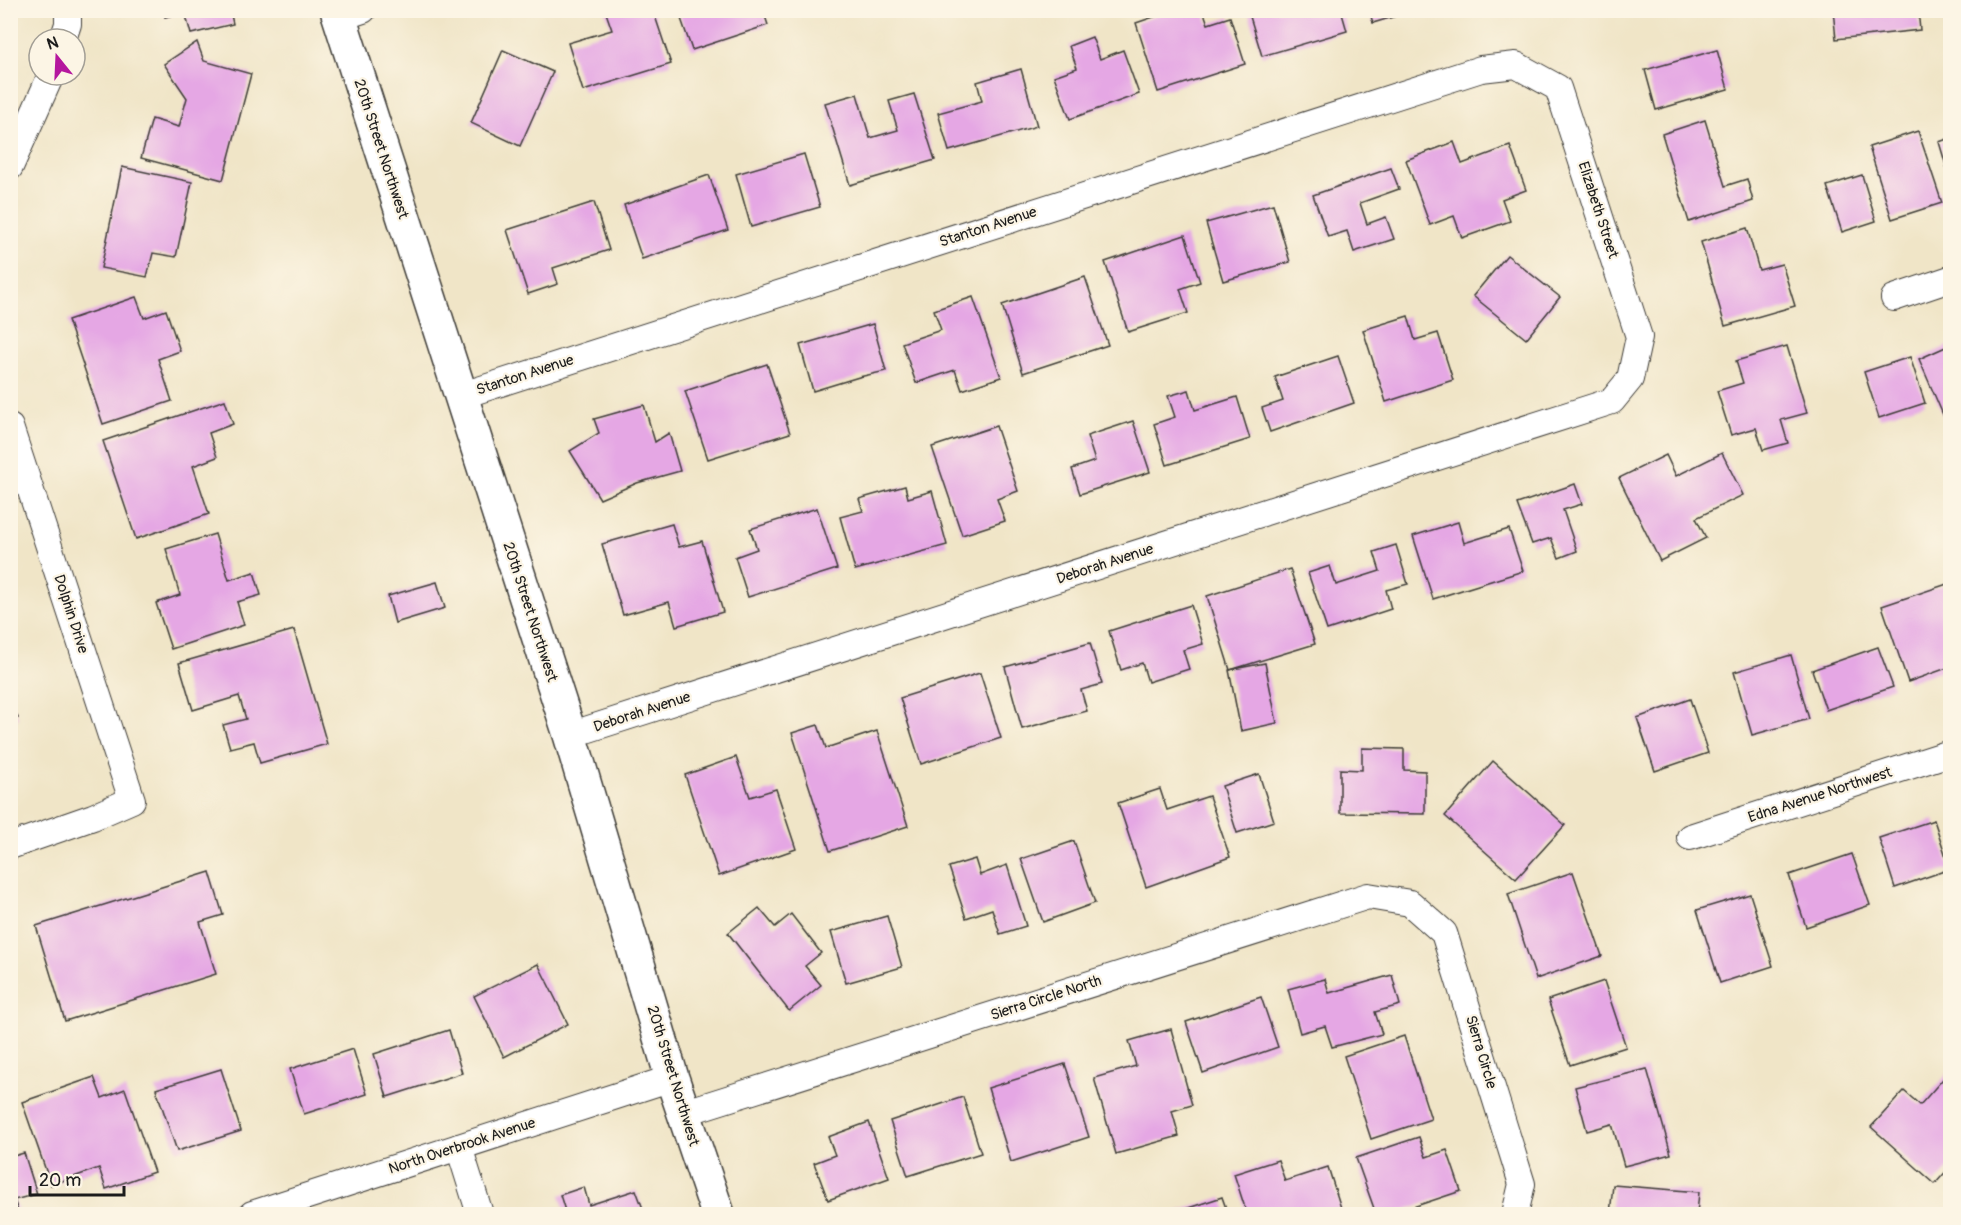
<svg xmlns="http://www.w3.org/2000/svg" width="1961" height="1225" font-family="Pangolin,sans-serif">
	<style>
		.building { fill: #e5a7e4 }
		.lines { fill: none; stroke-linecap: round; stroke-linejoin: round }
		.street-casing { stroke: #3c3a36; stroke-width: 28 }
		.secondary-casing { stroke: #3c3a36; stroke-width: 36 }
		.street { stroke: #fff; stroke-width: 26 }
		.secondary { stroke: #fff; stroke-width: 33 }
		.labels { text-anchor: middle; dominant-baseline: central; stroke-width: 4.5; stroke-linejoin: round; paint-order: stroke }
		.street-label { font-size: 15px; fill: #1c1c1c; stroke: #fcf5e5 }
	</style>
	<rect width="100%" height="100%" fill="#fcf5e5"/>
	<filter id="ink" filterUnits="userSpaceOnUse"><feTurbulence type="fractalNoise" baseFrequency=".0167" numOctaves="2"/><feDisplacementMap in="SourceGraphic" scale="12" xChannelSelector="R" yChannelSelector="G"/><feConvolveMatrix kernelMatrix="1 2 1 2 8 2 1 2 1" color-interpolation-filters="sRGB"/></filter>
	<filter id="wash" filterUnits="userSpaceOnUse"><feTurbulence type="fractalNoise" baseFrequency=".008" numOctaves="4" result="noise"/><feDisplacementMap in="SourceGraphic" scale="24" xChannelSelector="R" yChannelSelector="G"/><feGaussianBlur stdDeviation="1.35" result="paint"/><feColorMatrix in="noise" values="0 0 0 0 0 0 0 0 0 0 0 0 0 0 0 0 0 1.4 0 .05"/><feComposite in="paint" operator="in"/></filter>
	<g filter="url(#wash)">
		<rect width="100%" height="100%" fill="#f0e5c7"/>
		<g id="blocks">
			<!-- building -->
			<g class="building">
				<polygon points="163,10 230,10 233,24 191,34 185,12 165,17"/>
				<polygon points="605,10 653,10 671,64 583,91 568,43 612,30"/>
				<polygon points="678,10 763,10 768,25 692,50"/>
				<polygon points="1174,10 1203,10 1208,24 1230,17 1245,64 1158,92 1136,23"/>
				<polygon points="1248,10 1341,10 1347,31 1262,56"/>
				<polygon points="1369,10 1413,10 1413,11 1373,23"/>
				<polygon points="1833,10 1918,10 1920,30 1836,39"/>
				<polygon points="1092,37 1100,59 1123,50 1139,94 1070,119 1054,76 1077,68 1069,46"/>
				<polygon points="197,42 204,61 251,74 223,180 141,158 152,119 179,127 187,98 164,64"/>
				<polygon points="503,50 553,72 520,146 471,123"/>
				<polygon points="1717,50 1728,89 1656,110 1645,70"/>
				<polygon points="1021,69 1037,126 949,151 938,113 982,101 977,82"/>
				<polygon points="857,94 870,138 898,130 889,101 914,94 935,160 850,185 825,103"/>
				<polygon points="1705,120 1725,186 1747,179 1753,201 1689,222 1662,134"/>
				<polygon points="1918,131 1942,203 1892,219 1869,147"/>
				<polygon points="1950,138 1950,179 1939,142"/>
				<polygon points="1454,142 1462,164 1510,146 1526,190 1502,199 1510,221 1462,238 1454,216 1430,225 1406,160"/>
				<polygon points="804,154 820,207 751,227 736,174"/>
				<polygon points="122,167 192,182 176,257 153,253 147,277 101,268"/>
				<polygon points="1391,168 1399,189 1360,203 1367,224 1386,217 1394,239 1354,252 1347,231 1328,237 1313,195"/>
				<polygon points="709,175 728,230 642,259 624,205"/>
				<polygon points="1862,175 1876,221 1842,232 1827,186"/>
				<polygon points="594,202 609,250 553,268 558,284 528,294 507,230"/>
				<polygon points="1273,204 1290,262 1223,281 1206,223"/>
				<polygon points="1747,228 1759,270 1782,264 1795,306 1725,326 1701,242"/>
				<polygon points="1185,235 1200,282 1180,289 1188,313 1128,332 1105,262"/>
				<polygon points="1507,255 1560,297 1526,339 1473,296"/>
				<polygon points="1085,277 1108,345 1023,373 1002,305"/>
				<polygon points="136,297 144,318 166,310 180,351 158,359 172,401 103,424 68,320"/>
				<polygon points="973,297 1001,377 962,390 955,370 916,383 902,343 941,330 934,310"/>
				<polygon points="1408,316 1415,340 1438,333 1453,380 1386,402 1363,330"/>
				<polygon points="873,324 886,371 859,377 813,391 800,345"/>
				<polygon points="1950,345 1950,431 1919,359"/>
				<polygon points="1787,346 1807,413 1781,420 1788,443 1763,450 1756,428 1731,435 1717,391 1743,383 1736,361"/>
				<polygon points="1338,356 1354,403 1270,432 1262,408 1283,401 1275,377"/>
				<polygon points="1910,357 1925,403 1879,418 1864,372"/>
				<polygon points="767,364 790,433 708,459 685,391"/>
				<polygon points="1189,390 1195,410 1237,397 1250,439 1167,465 1154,424 1175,417 1168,396"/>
				<polygon points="225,400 233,424 209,433 217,457 193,466 209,514 136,539 103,441"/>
				<polygon points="644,405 655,442 669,433 680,471 637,483 600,499 570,451 599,433 594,419"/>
				<polygon points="1133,421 1150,472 1080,494 1072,469 1095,461 1087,436"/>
				<polygon points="996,426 1018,491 997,499 1005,521 962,535 932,447"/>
				<polygon points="1722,453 1743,495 1696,518 1706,538 1660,561 1619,478 1666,455 1676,476"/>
				<polygon points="1575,484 1582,504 1563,510 1577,551 1559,558 1551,538 1532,544 1517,504"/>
				<polygon points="905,486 908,498 932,491 947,545 855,570 840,517 863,511 859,499"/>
				<polygon points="817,508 837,569 748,597 735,557 757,549 750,529"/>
				<polygon points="1458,522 1464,543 1509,529 1523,571 1433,599 1413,536"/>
				<polygon points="672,524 679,547 702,541 723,612 676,626 669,602 623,615 602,544"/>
				<polygon points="215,534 229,580 254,572 261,595 237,602 244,625 171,649 156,603 180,595 166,549"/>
				<polygon points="1396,545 1408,584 1386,590 1391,609 1327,630 1308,573 1330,566 1336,585 1380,571 1374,552"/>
				<polygon points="1290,569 1315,644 1230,670 1207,596"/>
				<polygon points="437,582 445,608 395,623 388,596"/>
				<polygon points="1950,583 1950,667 1908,682 1882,606"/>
				<polygon points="1191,605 1203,644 1183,650 1189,669 1148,682 1142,663 1121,670 1109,631"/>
				<polygon points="294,630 327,744 260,763 254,742 230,748 223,725 246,719 239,696 193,710 179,663"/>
				<polygon points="1090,643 1102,684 1081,690 1087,711 1022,729 1005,667"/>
				<polygon points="1878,647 1893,687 1826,710 1812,670"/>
				<polygon points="1791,655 1809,719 1752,735 1734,672"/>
				<polygon points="1265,663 1277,723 1241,731 1229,670"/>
				<polygon points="980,673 1001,738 921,764 900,698"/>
				<polygon points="10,698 18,718 10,721"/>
				<polygon points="1690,699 1708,753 1655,771 1637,718"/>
				<polygon points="818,725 826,748 877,731 908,826 830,851 792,733"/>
				<polygon points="1362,748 1404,749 1404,770 1425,771 1425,814 1340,813 1340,769 1362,770"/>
				<polygon points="736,757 750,797 776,789 796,849 719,876 685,775"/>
				<polygon points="1493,761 1565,825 1516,879 1445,816"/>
				<polygon points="1259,774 1274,821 1237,833 1222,786"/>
				<polygon points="1160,789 1167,810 1209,796 1230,857 1146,887 1118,803"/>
				<polygon points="1934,820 1950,869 1895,888 1879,838"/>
				<polygon points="1074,841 1095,903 1043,922 1021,859"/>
				<polygon points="1852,854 1870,905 1806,927 1789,875"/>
				<polygon points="975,859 980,875 1007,865 1026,926 1000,934 992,909 966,918 949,867"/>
				<polygon points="210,872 223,915 200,922 216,974 65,1021 36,926"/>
				<polygon points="1573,872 1602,956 1536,979 1508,894"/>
				<polygon points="1750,894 1773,966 1720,983 1697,910"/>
				<polygon points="759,908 775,927 791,914 821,953 805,966 821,985 789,1011 728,933"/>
				<polygon points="887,916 902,967 846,983 831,932"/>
				<polygon points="538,964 568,1024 504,1057 474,996"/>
				<polygon points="1392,975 1400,1005 1375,1012 1382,1034 1332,1047 1325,1026 1300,1033 1288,989 1325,979 1329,993"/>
				<polygon points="1604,981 1626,1047 1570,1065 1548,1000"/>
				<polygon points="1261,997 1278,1047 1203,1073 1186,1022"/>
				<polygon points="1171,1029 1192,1105 1172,1111 1179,1136 1116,1154 1094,1078 1136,1066 1129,1041"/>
				<polygon points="449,1030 462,1073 387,1097 374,1054"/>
				<polygon points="1404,1036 1431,1119 1371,1139 1344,1056"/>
				<polygon points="353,1049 367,1094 304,1114 290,1069"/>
				<polygon points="1065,1064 1089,1137 1011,1162 988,1088"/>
				<polygon points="221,1069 241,1131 177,1151 156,1089"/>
				<polygon points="1647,1069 1671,1154 1624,1166 1612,1124 1587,1131 1575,1087"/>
				<polygon points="1950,1071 1950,1167 1935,1184 1871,1127 1904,1091 1920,1105"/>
				<polygon points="94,1077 102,1098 125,1089 154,1172 106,1189 99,1168 51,1185 22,1102"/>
				<polygon points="963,1097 981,1153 908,1176 890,1121"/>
				<polygon points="869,1122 889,1178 828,1200 814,1163 835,1155 828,1137"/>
				<polygon points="1419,1137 1426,1157 1447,1150 1461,1191 1392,1214 1376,1214 1356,1158"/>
				<polygon points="24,1153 37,1194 14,1200 19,1214 10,1214 10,1157"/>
				<polygon points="1278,1160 1285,1181 1328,1167 1341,1208 1320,1214 1247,1214 1234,1174"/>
				<polygon points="1613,1185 1699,1192 1697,1214 1610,1214"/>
				<polygon points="584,1187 589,1205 636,1190 645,1214 566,1214 560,1195"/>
				<polygon points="1222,1197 1228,1214 1170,1214"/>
			</g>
		</g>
	</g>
	<g filter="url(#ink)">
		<use href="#blocks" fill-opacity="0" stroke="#3c3a36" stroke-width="1.5"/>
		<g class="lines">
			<!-- street casing -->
			<g class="street-casing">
				<g id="street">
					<polyline points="339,18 363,10"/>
					<polyline points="63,39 68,24 68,10"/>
					<polyline points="10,167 51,75"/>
					<polyline points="1894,298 1950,279"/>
					<polyline points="460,396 1481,69 1516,65 1558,88 1639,337 1630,379 1612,401 570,735"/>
					<polyline points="10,427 132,800 93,817 10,846"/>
					<polyline points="1690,837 1950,753"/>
					<polyline points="683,1113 1368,896 1410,903 1444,933 1522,1184 1515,1214"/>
					<polyline points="459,1147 480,1214"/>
					<polyline points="252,1214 672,1078"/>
				</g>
			</g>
			<!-- secondary casing -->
			<g class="secondary-casing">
				<polyline id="secondary" points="337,10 570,735 672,1078 718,1214"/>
			</g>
			<!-- street -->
			<use href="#street" class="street"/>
			<!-- secondary -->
			<use href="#secondary" class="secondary"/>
		</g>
	</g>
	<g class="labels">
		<!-- street labels -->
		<g class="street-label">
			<text transform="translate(381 149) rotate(72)">20th Street Northwest</text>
			<text transform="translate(1598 210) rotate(72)">Elizabeth Street</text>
			<text transform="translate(988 227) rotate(-18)">Stanton Avenue</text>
			<text transform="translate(525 375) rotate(-18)">Stanton Avenue</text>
			<text transform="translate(1105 564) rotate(-18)">Deborah Avenue</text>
			<text transform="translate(530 612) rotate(72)">20th Street Northwest</text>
			<text transform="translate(71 614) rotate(72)">Dolphin Drive</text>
			<text transform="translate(642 712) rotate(-18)">Deborah Avenue</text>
			<text transform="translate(1820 795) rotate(-18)">Edna Avenue Northwest</text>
			<text transform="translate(1046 998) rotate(-18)">Sierra Circle North</text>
			<text transform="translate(1481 1052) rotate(73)">Sierra Circle</text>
			<text transform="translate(673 1076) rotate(73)">20th Street Northwest</text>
			<text transform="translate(462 1146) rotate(-18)">North Overbrook Avenue</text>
		</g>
	</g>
	<!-- margin -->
	<rect width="1961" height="1225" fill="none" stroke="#fcf5e5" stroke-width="36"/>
	<!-- north arrow -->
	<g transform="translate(57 57) rotate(342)"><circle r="28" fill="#fcf5e5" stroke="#a29e95" stroke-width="1.5"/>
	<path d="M0-4.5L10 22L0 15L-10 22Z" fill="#b5179e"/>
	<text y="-9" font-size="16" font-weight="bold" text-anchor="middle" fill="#1c1c1c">N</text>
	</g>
	<!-- scale -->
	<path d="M30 1186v9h94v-9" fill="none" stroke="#1c1c1c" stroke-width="3"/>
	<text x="39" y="1186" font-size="18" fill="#1c1c1c" stroke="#fcf5e5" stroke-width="4.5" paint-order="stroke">20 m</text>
</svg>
